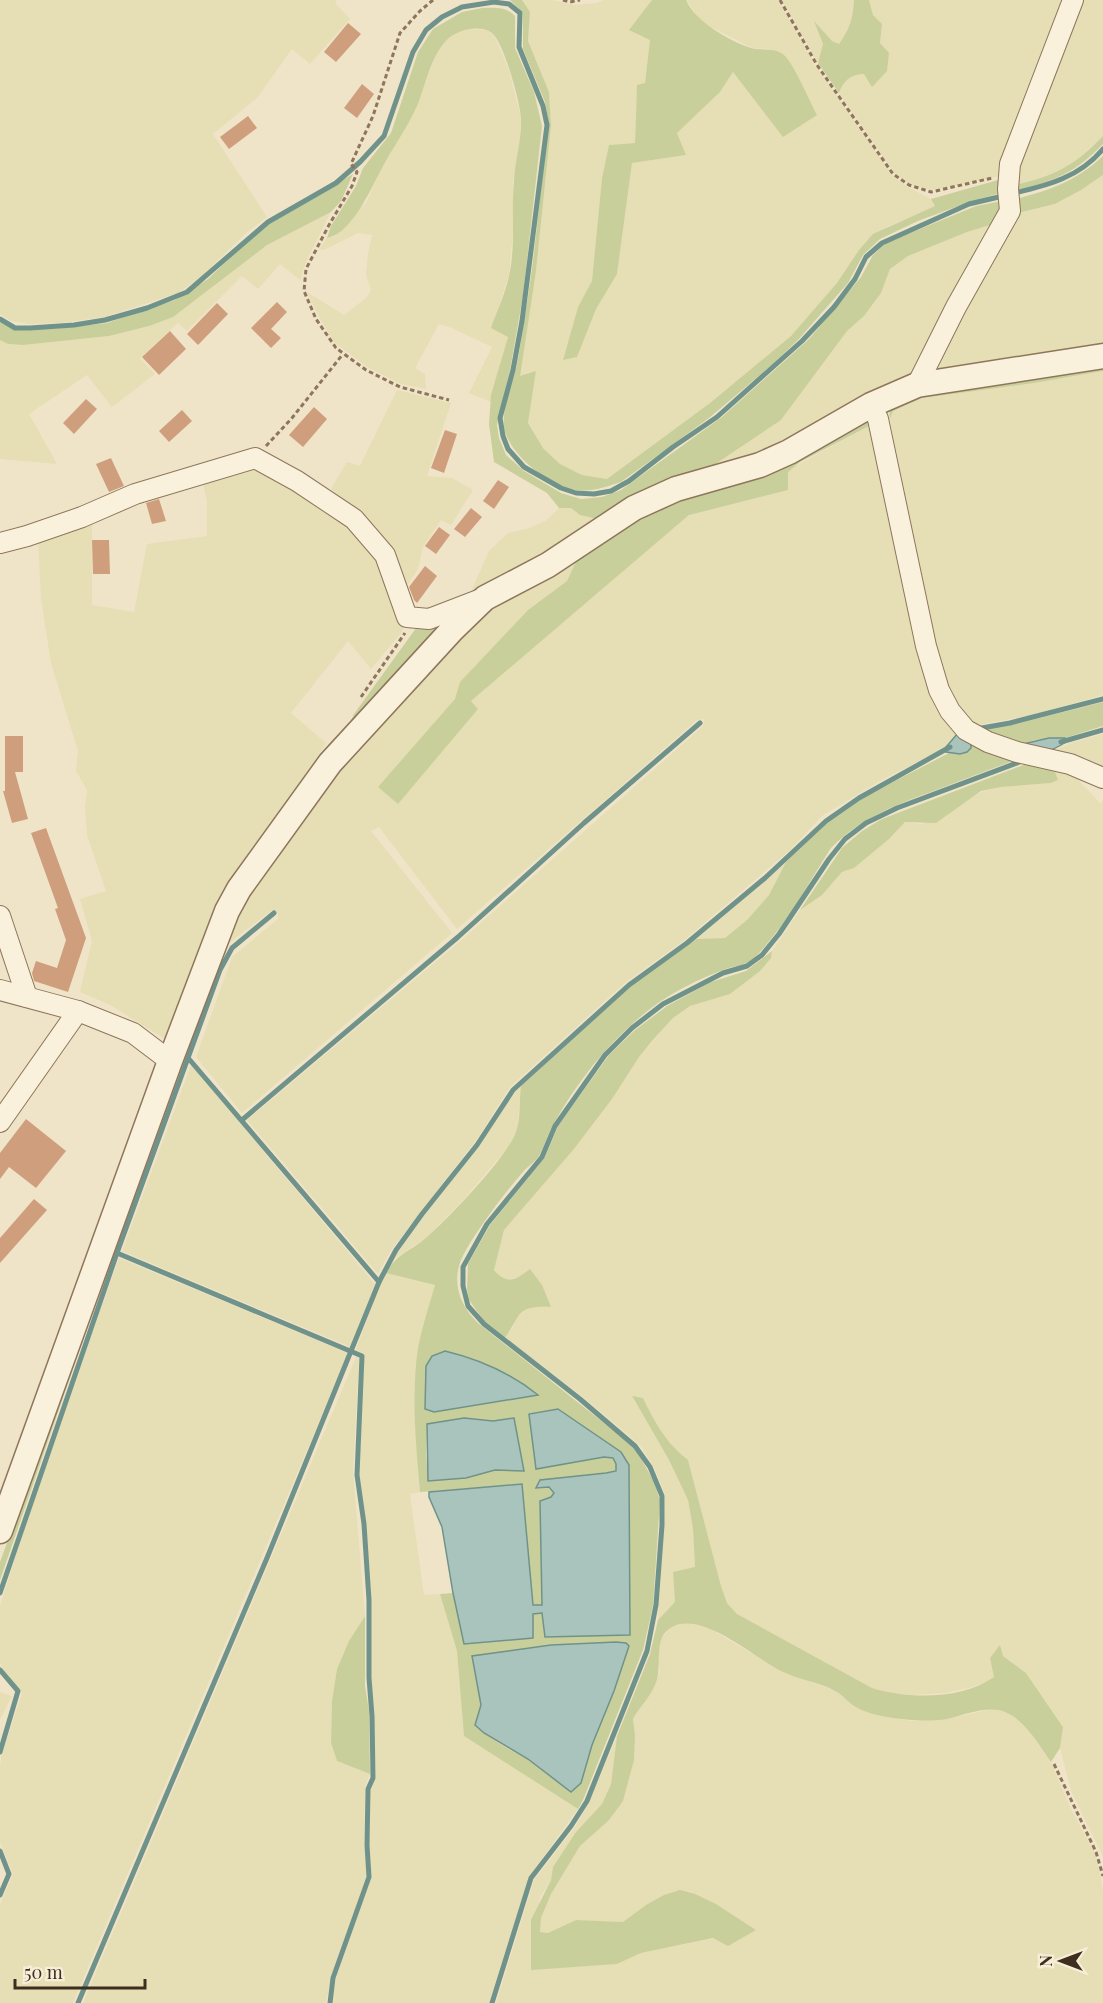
<svg xmlns="http://www.w3.org/2000/svg" width="1103" height="2003" font-family="'Playfair Display',serif">
	<style>
		.farmland { fill: #e6deb5 }
		.green { fill: #c9cf9b; fill-rule: evenodd }
		.water { fill: #a9c4bc; stroke: #6f938a; stroke-width: 1.5 }
		.lines { fill: none; stroke-linecap: round; stroke-linejoin: round }
		.stream { stroke: #6f938a; stroke-width: 5 }
		.building { fill: #cf9f7d }
		.minor-casing { stroke: #8d765c; stroke-width: 22 }
		.tertiary-casing { stroke: #8d765c; stroke-width: 27 }
		.path { stroke: #8d765c; stroke-width: 3; stroke-dasharray: 4.5 3; stroke-linecap: butt }
		.minor { stroke: #faf1dc; stroke-width: 20 }
		.tertiary { stroke: #faf1dc; stroke-width: 24 }
	</style>
	<rect width="100%" height="100%" fill="#f0e4c8"/>
	<!-- farmland -->
	<g class="farmland">
		<polygon points="0,0 337,0 335,3 350,19 310,64 292,49 257,98 213,134 267,217 245,234 202,276 178,293 105,317 61,323 29,324 11,321 0,314"/>
		<polygon points="522,0 552,0 574,5 597,3 603,0 652,0 643,13 650,40 645,84 637,86 635,143 609,145 602,178 592,282 578,307 563,360 617,274 632,163 686,155 677,133 720,92 733,72 783,136 769,49 752,48 709,26 698,17 686,0 778,0 815,65 893,176 908,187 931,199 936,206 887,227 859,250 838,283 791,336 710,403 607,479 582,475 560,464 543,448 528,423 536,371 520,377 520,366 536,271 551,126 549,92 528,41 530,13"/>
		<polygon points="782,0 854,0 853,18 848,31 839,44 832,41 815,23 823,44 818,63"/>
		<polygon points="869,0 1070,0 1000,176 932,190 909,184 894,172 839,93 843,82 856,74 864,74 889,53 880,43 882,24 873,15"/>
		<polygon points="1082,0 1103,0 1103,136 1069,167 1044,178 1015,185 1016,170"/>
		<polygon points="469,29 486,30 494,35 509,70 521,118 520,142 513,182 514,220 509,275 492,328 508,336 491,402 469,393 492,347 452,328 439,324 415,368 425,374 426,389 401,384 367,367 335,343 320,319 307,292 344,315 366,298 371,290 366,275 368,253 372,235 358,233 324,250 319,249 327,238 335,236 367,201 378,176 416,108 437,52 442,43 456,33"/>
		<polygon points="1103,175 1103,350 928,376 960,314 1014,224 1018,213 1056,204 1081,190"/>
		<polygon points="331,212 306,262 300,280 280,264 258,289 242,276 187,331 178,323 140,358 155,374 112,407 87,375 29,414 57,464 0,459 0,340 8,344 23,345 109,336 149,326 267,245"/>
		<polygon points="1000,222 914,380 783,449 687,483 781,420 847,331 864,316 881,293 890,269 908,256 967,232"/>
		<polygon points="1103,371 1103,695 1032,715 973,726 961,715 949,690 936,648 915,553 890,419 893,411 922,398 1034,383"/>
		<polygon points="397,390 451,403 427,476 452,478 473,490 451,525 441,520 423,547 418,569 402,594 362,517 331,489 347,462 360,466"/>
		<polygon points="871,425 958,733 946,747 880,781 822,816 790,850 682,942 626,982 510,1087 477,1139 391,1250 378,1274 247,1120 458,943 703,726 704,719 697,720 457,929 379,827 371,831 452,933 242,1113 196,1057 232,957 278,919 278,913 272,910 224,947 242,899 336,770 389,708 496,604 578,557 567,581 528,610 460,682 456,699 379,787 478,709 471,701 689,515 724,505"/>
		<polygon points="254,460 327,506 381,556 406,621 402,632 371,669 348,641 291,713 326,743 285,807 170,1042 110,1005 80,992 92,941 80,899 106,891 87,835 85,808 87,790 76,771 78,751 51,663 41,599 38,539 92,524 92,605 134,612 147,544 207,536 207,502 202,477"/>
		<polygon points="559,508 571,508 580,515 593,518 601,526 470,594 489,551 508,533 530,528 547,520"/>
		<polygon points="1103,734 1103,771 1055,750 1074,742"/>
		<polygon points="1055,772 1071,772 1101,804 1103,799 1103,1857 1071,1791 1060,1748 1063,1726 1026,1673 1003,1656 994,1677 986,1682 969,1688 946,1693 913,1695 889,1693 872,1688 737,1614 727,1603 721,1586 688,1460 673,1448 662,1434 643,1398 632,1397 669,1460 688,1500 693,1529 695,1567 675,1602 658,1620 665,1495 655,1469 642,1448 635,1441 582,1396 505,1338 513,1327 515,1318 526,1309 538,1306 550,1307 519,1277 509,1279 502,1278 494,1269 504,1230 574,1149 612,1099 639,1057 673,1018 690,1006 730,994 771,958 772,951 800,910 822,895 842,872 854,868 889,839 905,822 922,824 981,792 1001,787 1051,783 1058,780"/>
		<polygon points="786,862 769,895 748,919 725,938 696,939"/>
		<polygon points="191,1065 375,1284 350,1347 122,1251"/>
		<polygon points="521,1086 517,1131 509,1146 465,1198 426,1238 394,1259 423,1214 478,1146 515,1091"/>
		<polygon points="119,1258 348,1353 73,2003 0,2003 0,1904 13,1874 0,1842 0,1768 1,1757 22,1693 4,1671 0,1663 0,1606 42,1473"/>
		<polygon points="386,1273 435,1285 419,1347 416,1372 416,1440 420,1492 410,1494 424,1595 440,1594 457,1651 464,1736 578,1809 530,1875 489,2003 332,2003 336,1978 371,1877 369,1844 370,1789 376,1778 371,1676 371,1599 366,1524 359,1475 364,1355 356,1350 380,1283"/>
		<polygon points="356,1357 359,1359 353,1471 365,1616 349,1641 337,1669 332,1701 331,1743 337,1761 370,1774 365,1787 364,1845 367,1877 331,1977 326,2003 83,2003"/>
		<polygon points="686,1623 709,1628 782,1671 836,1691 855,1707 889,1717 912,1721 947,1719 992,1709 1006,1712 1018,1720 1029,1731 1051,1762 1070,1807 1094,1852 1101,1877 1103,1892 1103,2003 496,2003 534,1880 575,1827 590,1800 617,1736 611,1784 602,1804 576,1832 554,1867 551,1880 540,1898 532,1946 531,1969 617,1964 641,1953 756,1930 716,1904 646,1905 623,1922 576,1920 548,1933 540,1932 541,1918 551,1894 580,1846 592,1835 623,1801 635,1735 633,1719 655,1686 660,1671 658,1659 660,1641 670,1627"/>
		<polygon points="0,1692 12,1696 0,1720"/>
	</g>
	<!-- green -->
	<g class="green">
		<path d="M510,0H522L530,12L528,41L549,92L551,126L536,271L520,376L536,371L528,423L543,448L560,464L582,475L607,479L710,403L791,336L837,283L859,250L873,234L935,206L931,199L998,180L1005,188L1004,192L969,202L918,221L880,239L863,255L848,283L798,340L774,363L709,418L621,482C606,487 592,492 576,490C550,487 508,454 504,427C502,409 511,387 516,369C520,351 522,333 525,315C536,252 540,187 549,124L545,102L523,49V13Z"/>
		<path d="M652,0H686C695,21 729,41 751,48C763,51 777,47 786,57C796,69 809,100 817,115L783,137L733,72L720,92L677,133L686,155L632,163L617,274L596,309L577,357L563,360L578,307L592,281L602,178L609,145L635,143L637,85L645,83L650,40L629,30Z"/>
		<path d="M854,0H869L873,15L882,24L880,43L889,53L887,71L872,87L864,74C851,74 843,81 839,93L818,63L823,44L814,21L832,41L839,44C850,29 853,18 854,0Z"/>
		<path d="M482,8C495,8 505,6 515,16V48L534,92L542,126L523,296L510,370L497,425L499,438L506,455L524,471L561,493L581,499L602,497L621,490L722,417L809,339L861,277L873,255L886,243L976,206L1007,200L1000,222L967,232L908,256L890,269L881,293L864,316L847,331L781,420L687,483L601,526L593,518L580,515L571,508H559L547,493L494,462L489,424L491,395L508,337L491,328C497,311 505,294 509,276C516,245 511,213 514,181C515,160 522,140 521,118C520,102 504,43 492,33C483,26 467,28 457,33C433,43 427,83 417,106C408,126 396,143 386,161C373,183 354,233 327,238L331,226L356,186L363,168L391,133L418,52L433,29L462,12Z"/>
		<path d="M1103,136V144C1074,174 1055,180 1016,191L1015,185C1055,176 1074,166 1103,136Z"/>
		<path d="M1103,156V175L1081,190L1055,204L1018,213L1016,199C1051,190 1076,181 1103,156Z"/>
		<polygon points="353,174 341,201 331,212 267,245 173,317 149,326 109,336 23,345 8,344 0,340 0,322 15,330 64,328 107,323 175,300 208,279 259,230"/>
		<path d="M1103,361V371L1034,383L922,398L893,411L890,419C887,405 899,401 910,394Z"/>
		<polygon points="867,414 871,425 800,462 788,472 788,490 689,515 471,701 478,709 398,804 378,787 455,699 460,682 528,610 567,581 578,557 656,508"/>
		<polygon points="474,605 340,747 354,714 419,624"/>
		<polygon points="1103,702 1103,726 1065,738 1035,740 1023,744 978,730 1012,725"/>
		<path d="M971,743L1021,758C994,768 967,778 939,789C900,803 861,817 831,848C807,885 785,928 753,959C746,966 732,966 723,970C701,978 677,990 658,1003C615,1034 580,1077 554,1123C548,1133 545,1146 539,1156C535,1162 528,1166 523,1172C507,1190 465,1244 459,1266C453,1289 463,1308 478,1323L629,1443L638,1453L653,1480L660,1500L653,1606L643,1650L583,1800L578,1809L464,1736L457,1651L440,1594L453,1593L464,1644L533,1638V1614L542,1613L545,1637L630,1635L629,1465L621,1452L536,1469L604,1457L613,1458L616,1464V1471L606,1473L540,1480L554,1493L551,1497L540,1501L542,1605H533L522,1484L420,1492C416,1445 411,1395 418,1348C422,1327 429,1306 435,1285L386,1273C398,1252 410,1252 427,1237C448,1219 508,1156 516,1132C521,1118 519,1100 521,1086L631,986L696,939L725,938L748,919L769,895L786,862L828,822L860,799L949,753L960,754ZM426,1366L517,1380L538,1395L434,1412L426,1409ZM464,1418L493,1421L524,1471L495,1470L466,1478L428,1481L426,1454L427,1424ZM472,1657L592,1745L581,1783C545,1767 505,1752 475,1725L481,1705Z"/>
		<polygon points="1026,764 1055,772 1058,780 1051,783 1001,787 981,791 936,823 905,822 889,839 854,868 842,872 822,895 800,910 842,848 862,831 882,819"/>
		<path d="M772,951L771,958L760,971L730,994L690,1006L673,1018L652,1041L639,1057L612,1099L574,1149L504,1230L494,1270C507,1285 516,1280 530,1269L542,1285L551,1307C516,1305 521,1315 505,1338L484,1321L469,1300L467,1289L468,1264L490,1225L545,1157L558,1126L609,1055L634,1031L667,1006L711,982L746,971Z"/>
		<polygon points="113,1253 0,1580 0,1562"/>
		<path d="M632,1396L643,1398C656,1424 665,1442 688,1460L721,1586L727,1603L737,1614L872,1688C909,1699 961,1700 994,1677L990,1658L1000,1645L1003,1656L1026,1673L1063,1727L1060,1748L1051,1762C1039,1745 1025,1720 1005,1712C988,1705 965,1715 947,1719C924,1723 875,1719 854,1706C848,1702 843,1696 837,1692C820,1682 799,1680 781,1671C755,1658 702,1610 672,1627C651,1638 664,1668 655,1685C650,1697 639,1708 633,1719L635,1735L634,1760L623,1801L609,1820L580,1846L551,1894L541,1918L540,1932L548,1933L576,1920L623,1922L646,1905L664,1895L680,1890L695,1894L716,1904L756,1930L728,1946L713,1938L641,1953L617,1964L531,1970V1920L551,1880L553,1867L576,1832L602,1804L611,1784L617,1736L650,1654L658,1620L675,1602L673,1572L695,1567L693,1529L688,1500L669,1460Z"/>
		<polygon points="365,1616 365,1686 369,1711 370,1774 337,1761 331,1743 332,1701 337,1669 349,1641"/>
	</g>
	<!-- water -->
	<g class="water">
		<polygon points="958,733 971,743 971,748 967,752 960,754 946,752 946,747"/>
		<path d="M1049,738H1065L1066,742C1048,754 1042,753 1023,744Z"/>
		<path d="M445,1351C478,1359 512,1374 538,1395L434,1412L425,1409L426,1366L432,1356Z"/>
		<polygon points="558,1409 621,1452 629,1465 630,1635 545,1637 542,1613 533,1614 533,1638 464,1644 453,1593 442,1527 429,1497 429,1492 522,1484 533,1605 542,1605 540,1501 551,1497 554,1493 549,1487 536,1488 540,1480 606,1473 616,1471 616,1464 613,1458 604,1457 536,1469 529,1414"/>
		<polygon points="464,1418 493,1421 514,1418 524,1471 495,1470 466,1478 428,1481 427,1424"/>
		<polygon points="616,1642 626,1643 629,1646 614,1691 592,1745 581,1783 571,1792 528,1759 484,1733 475,1725 481,1705 472,1656 551,1645"/>
	</g>
	<g class="lines">
		<!-- stream -->
		<g class="stream">
			<path d="M1015,193C1048,185 1080,177 1103,149"/>
			<polyline points="0,319 15,328 30,328 74,325 105,320 147,308 187,292 268,222 336,183 360,162 384,136 413,52 426,30 442,17 462,7 494,2 509,4 520,13 519,47 543,106 547,125 522,321 513,370 500,418 503,436 508,449 524,467 561,488 576,493 594,494 611,491 629,481 673,447 717,417 802,341 834,307 855,279 866,257 882,243 969,204 1003,196"/>
			<polyline points="976,729 1010,723 1103,699"/>
			<polyline points="1061,742 1103,730"/>
			<polyline points="189,1059 379,1282"/>
			<polyline points="242,1120 458,937 584,823 700,723"/>
			<polyline points="117,1253 362,1356 357,1475 364,1524 369,1600 369,1678 372,1716 373,1778 368,1789 367,1845 369,1877 333,1978 330,2003"/>
			<polyline points="0,1593 117,1253 220,970 232,948 274,913"/>
			<polyline points="0,1670 18,1691 0,1752"/>
			<polyline points="0,1851 9,1874 0,1895"/>
			<polyline points="78,2003 267,1558 379,1282 396,1250 422,1214 477,1145 513,1090 629,985 687,943 765,878 826,821 859,798 950,747"/>
			<polyline points="492,2003 531,1878 571,1826 587,1801 647,1651 656,1605 662,1525 662,1496 650,1467 635,1446 580,1399 484,1324 468,1306 463,1286 463,1267 487,1224 542,1157 555,1126 605,1055 632,1028 663,1004 723,973 747,966 762,955 779,934 829,859 845,839 866,823 897,808 1022,761"/>
		</g>
	</g>
	<!-- building -->
	<g class="building">
		<polygon points="348,23 361,34 336,62 324,52"/>
		<polygon points="362,84 374,94 357,118 344,108"/>
		<polygon points="248,116 257,128 229,149 220,137"/>
		<polygon points="277,302 287,312 271,329 281,338 271,348 251,328"/>
		<polygon points="217,303 228,314 198,345 187,334"/>
		<polygon points="170,331 186,349 159,375 142,357"/>
		<polygon points="86,399 97,409 74,434 63,423"/>
		<polygon points="314,407 327,419 303,447 289,435"/>
		<polygon points="182,410 192,421 169,442 159,431"/>
		<polygon points="445,430 457,434 444,473 431,468"/>
		<polygon points="111,458 124,486 109,492 96,464"/>
		<polygon points="498,480 509,487 494,509 483,501"/>
		<polygon points="159,499 166,521 152,524 146,503"/>
		<polygon points="471,508 482,517 465,537 454,529"/>
		<polygon points="439,527 450,535 436,554 425,546"/>
		<polygon points="92,540 109,540 110,574 93,574"/>
		<polygon points="425,566 437,576 417,603 414,600 409,587"/>
		<polygon points="5,736 23,736 23,772 15,772 28,819 12,823 3,791 5,791"/>
		<polygon points="46,828 86,938 68,992 34,981 32,973 36,961 57,968 66,940 55,909 58,908 31,833"/>
		<polygon points="26,1119 66,1151 36,1188 9,1167 0,1179 0,1153"/>
		<polygon points="34,1199 47,1210 0,1263 0,1238"/>
	</g>
	<g class="lines">
		<!-- minor casing -->
		<g class="minor-casing">
			<g id="minor">
				<polyline points="917,385 956,307 1010,211 1008,189 1010,164 1073,0"/>
				<polyline points="871,405 878,419 926,646 939,690 950,711 966,730 988,742 1017,752 1070,764 1103,778"/>
				<polyline points="0,543 27,536 82,517 135,494 255,458 297,481 354,519 385,555 407,617 429,619 481,599"/>
				<polyline points="0,916 27,997"/>
				<polyline points="0,990 78,1011 133,1033 170,1061"/>
				<polyline points="0,1122 78,1011"/>
			</g>
		</g>
		<!-- tertiary casing -->
		<g class="tertiary-casing">
			<polyline id="tertiary" points="0,1531 170,1061 227,911 239,889 330,763 452,630 485,598 548,565 634,508 676,489 760,465 789,452 871,405 917,385 1103,356"/>
		</g>
		<!-- path -->
		<g class="path">
			<polyline points="433,0 420,11 400,33 373,116 351,164 357,172 352,186 329,225 306,269 304,291 316,319 336,348 366,370 400,387 449,400"/>
			<polyline points="563,0 570,2 580,0"/>
			<polyline points="780,0 817,65 893,174 909,185 931,192 992,178"/>
			<polyline points="266,446 292,418 343,354"/>
			<polyline points="361,697 405,633"/>
			<polyline points="1054,1764 1096,1852 1103,1876"/>
		</g>
		<!-- minor -->
		<use href="#minor" class="minor"/>
		<!-- tertiary -->
		<use href="#tertiary" class="tertiary"/>
	</g>
	<!-- north arrow -->
	<g transform="translate(1061 1961) rotate(270)" stroke="#f7eed8" stroke-width="4.5" paint-order="stroke">
	<path d="M0-4.5L10 22L0 15L-10 22Z" fill="#3d2e20"/>
	<text y="-9" font-size="16" font-weight="bold" text-anchor="middle" fill="#3d2e20">N</text>
	</g>
	<!-- scale -->
	<path d="M15 1979v9h130v-9" fill="none" stroke="#3d2e20" stroke-width="3"/>
	<text x="24" y="1979" font-size="18" fill="#3d2e20" stroke="#f7eed8" stroke-width="4.5" paint-order="stroke">50 m</text>
</svg>
